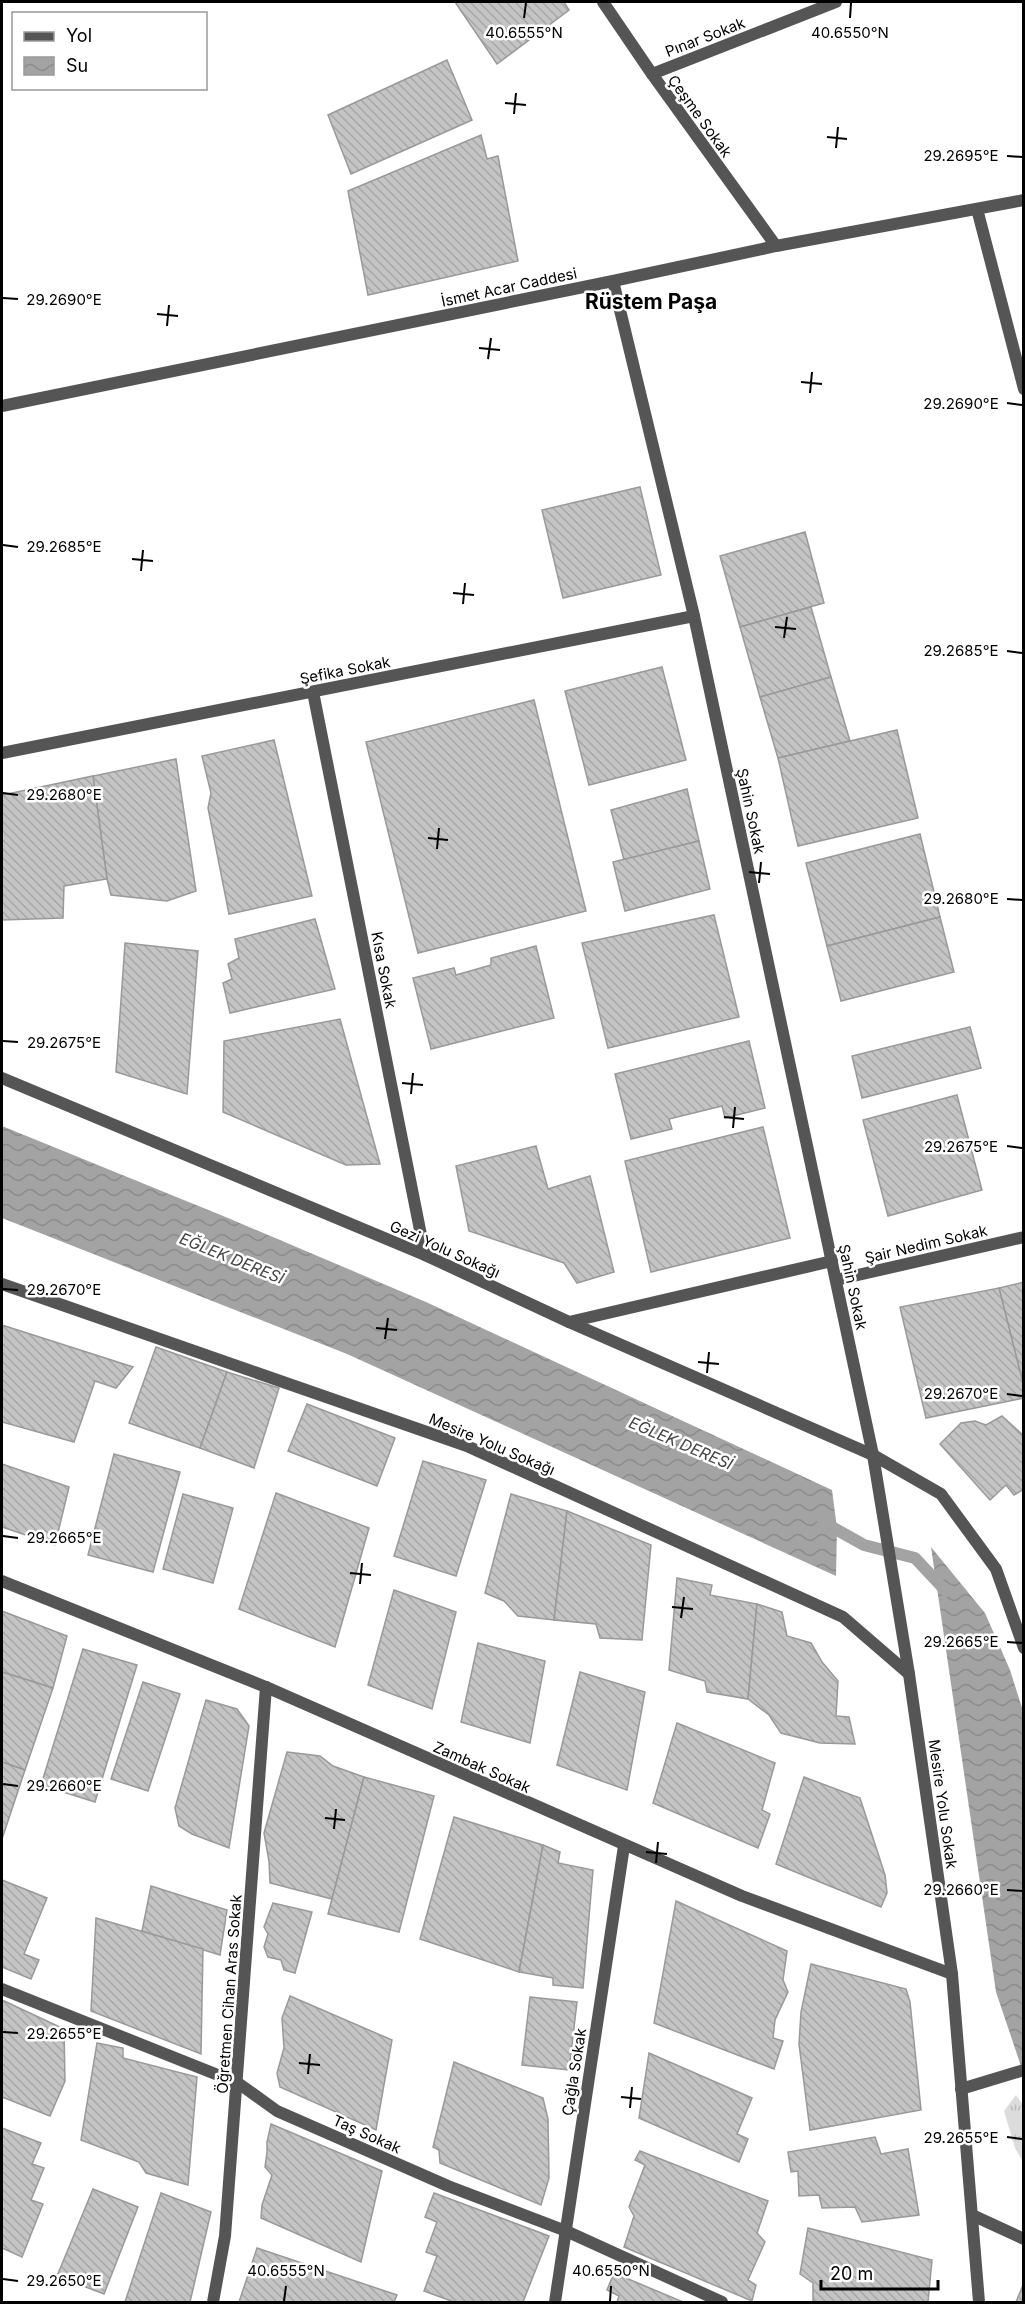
<svg xmlns="http://www.w3.org/2000/svg" width="1025" height="2304" font-family="Inter,sans-serif">
	<style>
		.grass { fill: url(#grass-tufts) }
		.water { fill: url(#water-waves) }
		.lines { fill: none; stroke-linecap: round; stroke-linejoin: round }
		.stream { stroke: #a3a3a3; stroke-width: 12 }
		.building { fill: url(#building-back-hatch); stroke: #999; stroke-width: 1.5 }
		.minor { stroke: #555; stroke-width: 12 }
		.ticks { fill: none; stroke: #000; stroke-width: 2 }
		.labels { text-anchor: middle; dominant-baseline: central; stroke-width: 5; stroke-linejoin: round; paint-order: stroke }
		.street-label { font-size: 15px; fill: #000; stroke: #fff }
		.water-label { font-size: 16px; font-style: italic; fill: #444; stroke: #fff }
		.district-label { font-size: 21px; font-weight: bold; fill: #000; stroke: #fff }
		.ticks-label { font-size: 15px; text-anchor: middle; fill: #000; stroke: #fff; stroke-width: 5; stroke-linejoin: round; paint-order: stroke }
	</style>
	<defs>
		<pattern id="grass-tufts" width="24" height="20" patternUnits="userSpaceOnUse" patternTransform="scale(1.5)"><rect width="24" height="20" fill="#dcdcdc"/><path d="M3 7l-1-3M5 7V3M7 7l1-3M15 17l-1-3M17 17v-4M19 17l1-3" fill="none" stroke="#bbb"/></pattern>
		<pattern id="water-waves" width="16" height="10" patternUnits="userSpaceOnUse" patternTransform="scale(1.5)"><rect width="16" height="10" fill="#a3a3a3"/><path d="M0 5q4-4 8 0t8 0" fill="none" stroke="#8b8b8b"/></pattern>
		<pattern id="building-back-hatch" width="6" height="6" patternUnits="userSpaceOnUse" patternTransform="scale(1.5)"><rect width="6" height="6" fill="#c4c4c4"/><path d="M-1 5l2 2M0 0l6 6M5-1l2 2" fill="none" stroke="#a7a7a7"/></pattern>
	</defs>
	<rect width="100%" height="100%" fill="#fff"/>
	<!-- grass -->
	<polygon class="grass" points="1016,2095 1023,2105 1023,2162 1015,2148 1004,2111"/>
	<!-- water -->
	<g class="water">
		<polygon points="2,1126 228,1218 426,1302 832,1490 837,1528 836,1576 347,1354 2,1218"/>
		<polygon points="931,1547 985,1613 1010,1670 1023,1711 1023,2072 996,1992"/>
	</g>
	<g class="lines">
		<!-- stream -->
		<polyline class="stream" points="823,1522 864,1545 915,1558 946,1591"/>
	</g>
	<!-- building -->
	<g class="building">
		<polygon points="455,2 564,2 569,10 497,64"/>
		<polygon points="447,60 472,120 351,174 328,115"/>
		<polygon points="481,135 487,159 498,156 518,261 368,295 348,191"/>
		<polygon points="640,487 661,575 563,598 542,510"/>
		<polygon points="805,532 824,603 740,627 720,556"/>
		<polygon points="811,607 831,677 760,697 740,627"/>
		<polygon points="662,667 686,760 589,785 565,691"/>
		<polygon points="831,677 850,741 778,758 760,697"/>
		<polygon points="534,700 586,911 418,953 366,742"/>
		<polygon points="897,730 918,818 798,846 778,758"/>
		<polygon points="274,740 312,896 229,914 208,808 211,793 202,756"/>
		<polygon points="176,759 196,891 167,901 111,895 107,879 93,776"/>
		<polygon points="93,776 107,879 64,886 63,918 2,920 2,795"/>
		<polygon points="687,789 699,841 624,860 611,810"/>
		<polygon points="920,834 940,917 827,946 806,863"/>
		<polygon points="699,841 710,889 625,911 613,862"/>
		<polygon points="714,915 739,1017 608,1048 582,943"/>
		<polygon points="940,917 954,972 841,1001 827,946"/>
		<polygon points="315,919 335,989 230,1013 223,983 232,979 228,964 239,958 235,939"/>
		<polygon points="125,943 198,951 187,1094 116,1072"/>
		<polygon points="536,946 554,1018 431,1049 413,978 454,968 456,975 491,965 491,958"/>
		<polygon points="340,1019 380,1164 346,1165 223,1112 224,1041"/>
		<polygon points="970,1027 981,1068 862,1098 852,1056"/>
		<polygon points="749,1041 765,1108 725,1118 722,1106 669,1119 672,1129 631,1139 615,1074"/>
		<polygon points="957,1095 982,1190 888,1216 863,1120"/>
		<polygon points="763,1127 790,1238 651,1272 625,1161"/>
		<polygon points="536,1146 548,1189 590,1176 614,1272 577,1283 564,1263 469,1231 456,1166"/>
		<polygon points="1024,1282 1024,1384 1023,1384 999,1288"/>
		<polygon points="999,1288 1024,1387 1024,1398 926,1418 900,1307"/>
		<polygon points="2,1325 133,1367 116,1388 95,1381 74,1442 2,1422"/>
		<polygon points="156,1347 227,1372 200,1448 129,1423"/>
		<polygon points="227,1372 279,1388 254,1468 200,1448"/>
		<polygon points="307,1404 395,1438 377,1486 288,1451"/>
		<polygon points="1002,1416 1024,1436 1024,1489 1014,1495 1006,1485 990,1500 940,1444 961,1423 975,1421 986,1425"/>
		<polygon points="114,1454 180,1472 153,1572 88,1555"/>
		<polygon points="423,1461 486,1480 456,1576 394,1556"/>
		<polygon points="2,1464 69,1487 55,1545 2,1527"/>
		<polygon points="276,1493 369,1528 335,1647 239,1609"/>
		<polygon points="183,1494 233,1508 213,1583 163,1569"/>
		<polygon points="511,1494 567,1511 554,1620 518,1616 504,1601 485,1593"/>
		<polygon points="567,1511 651,1545 642,1640 600,1638 596,1624 554,1620"/>
		<polygon points="677,1578 712,1585 710,1595 757,1604 748,1699 707,1692 705,1681 669,1670"/>
		<polygon points="394,1590 456,1612 432,1709 368,1685"/>
		<polygon points="757,1604 782,1612 787,1636 811,1643 822,1662 838,1681 836,1716 849,1717 855,1744 820,1743 781,1733 769,1715 748,1699"/>
		<polygon points="2,1611 67,1636 53,1688 2,1672"/>
		<polygon points="478,1643 545,1661 530,1743 461,1722"/>
		<polygon points="83,1649 137,1665 95,1802 41,1785"/>
		<polygon points="2,1672 53,1688 25,1770 2,1762"/>
		<polygon points="580,1672 645,1692 627,1790 557,1765"/>
		<polygon points="143,1682 180,1694 148,1791 111,1779"/>
		<polygon points="206,1700 237,1709 249,1726 229,1848 192,1834 179,1826 175,1808"/>
		<polygon points="677,1723 775,1763 762,1810 770,1814 758,1848 653,1803"/>
		<polygon points="287,1752 320,1756 333,1766 364,1777 332,1899 270,1883 269,1861 264,1833"/>
		<polygon points="2,1762 25,1770 2,1839"/>
		<polygon points="364,1777 434,1796 399,1932 328,1914"/>
		<polygon points="804,1777 860,1798 885,1875 887,1893 881,1907 776,1864"/>
		<polygon points="454,1817 543,1845 519,1972 420,1939"/>
		<polygon points="543,1845 560,1852 558,1863 593,1870 583,1988 553,1985 553,1978 519,1972"/>
		<polygon points="2,1880 47,1898 24,1954 39,1960 31,1979 2,1967"/>
		<polygon points="151,1886 227,1910 220,1955 142,1931"/>
		<polygon points="676,1901 787,1951 783,1980 788,1992 775,2020 773,2038 783,2041 774,2069 654,2023"/>
		<polygon points="273,1903 312,1912 295,1973 284,1970 281,1960 268,1957 264,1947 268,1934 264,1927"/>
		<polygon points="96,1918 203,1949 201,2054 91,2011"/>
		<polygon points="811,1964 906,1989 910,2002 921,2110 810,2130 799,2044 801,2012"/>
		<polygon points="290,1996 392,2040 376,2130 280,2087 277,2073 284,2048 282,2018"/>
		<polygon points="530,1997 577,2002 569,2070 522,2065"/>
		<polygon points="2,2000 64,2029 65,2081 50,2116 2,2097"/>
		<polygon points="97,2043 123,2048 123,2058 197,2077 188,2185 146,2173 139,2162 81,2140"/>
		<polygon points="649,2053 752,2098 737,2134 748,2139 739,2162 639,2118"/>
		<polygon points="454,2062 543,2098 548,2119 549,2178 541,2205 440,2163 439,2150 433,2147"/>
		<polygon points="271,2124 382,2171 361,2262 261,2218 262,2205 272,2175 265,2167 267,2152 267,2142"/>
		<polygon points="2,2128 41,2143 32,2164 44,2168 31,2200 43,2204 22,2257 2,2248"/>
		<polygon points="875,2137 881,2154 908,2149 919,2215 862,2222 855,2207 822,2208 819,2195 799,2196 798,2171 791,2172 788,2152"/>
		<polygon points="640,2151 768,2201 757,2233 765,2242 748,2280 756,2285 752,2301 624,2247 634,2216 629,2207 645,2165 635,2160"/>
		<polygon points="93,2189 138,2207 104,2294 57,2276"/>
		<polygon points="161,2193 211,2212 190,2302 125,2302"/>
		<polygon points="434,2193 549,2236 523,2302 454,2302 424,2291 437,2256 426,2252 437,2222 425,2217"/>
		<polygon points="808,2228 932,2260 928,2302 813,2302 813,2283 800,2274"/>
		<polygon points="257,2248 397,2295 394,2302 239,2302"/>
		<polygon points="614,2273 683,2302 617,2302 619,2296 607,2290"/>
		<polygon points="1023,2285 1024,2302 1016,2302"/>
	</g>
	<g class="lines">
		<!-- minor -->
		<g class="minor">
			<polyline points="603,2 652,74 776,246"/>
			<polyline points="652,74 836,2"/>
			<polyline points="977,209 1024,389"/>
			<polyline points="613,281 694,616 873,1455 909,1674 952,1974 979,2302"/>
			<polyline points="2,406 613,281 776,246 1024,200"/>
			<polyline points="313,692 425,1255"/>
			<polyline points="2,753 694,616"/>
			<polyline points="2,1078 425,1255 569,1322 873,1455 941,1494 996,1569 1024,1648"/>
			<polyline points="836,1280 1024,1237"/>
			<polyline points="2,1284 467,1446 843,1617 909,1674"/>
			<polyline points="569,1322 832,1261"/>
			<polyline points="2,1581 266,1687 742,1896 952,1974"/>
			<polyline points="2,1989 238,2083 277,2111 448,2186 566,2231 722,2302"/>
			<polyline points="961,2089 1024,2070"/>
			<polyline points="972,2215 1024,2239"/>
			<polyline points="213,2302 225,2236 266,1687"/>
			<polyline points="555,2302 624,1846"/>
		</g>
	</g>
	<!-- ticks -->
	<path class="ticks" d="M524,18L526,3M850,18L851,3M505,103L526,105M514,114L516,93M827,137L847,139M836,148L838,127M1007,156L1022,157M3,298L18,299M157,314L178,316M167,326L169,305M479,348L500,350M488,359L491,338M801,382L822,384M810,393L812,372M1007,403L1022,405M3,545L18,547M132,559L153,561M141,571L143,550M453,593L474,595M463,604L465,583M775,627L796,629M784,638L787,617M1007,651L1022,653M3,793L18,795M428,838L448,840M437,849L439,828M749,872L770,874M759,883L761,862M1007,899L1022,900M3,1041L18,1042M402,1083L423,1085M411,1094L413,1073M724,1117L744,1119M733,1128L735,1107M1007,1146L1022,1148M3,1289L18,1290M376,1328L397,1330M385,1339L388,1318M698,1362L719,1364M707,1373L709,1352M1007,1394L1022,1396M3,1536L18,1538M350,1573L371,1575M360,1584L362,1563M672,1607L693,1609M681,1618L684,1597M1007,1642L1022,1643M3,1784L18,1786M325,1818L345,1820M334,1829L336,1809M646,1852L667,1854M656,1863L658,1842M1007,1890L1022,1891M3,2032L18,2033M299,2063L320,2065M308,2074L310,2054M621,2097L641,2099M630,2108L632,2087M1007,2137L1022,2139M3,2279L18,2281M284,2301L286,2286M610,2301L611,2286"/>
	<g class="labels">
		<!-- street labels -->
		<g class="street-label">
			<text transform="translate(705 37) rotate(-21)">Pınar Sokak</text>
			<text transform="translate(700 116) rotate(54)">Çeşme Sokak</text>
			<text transform="translate(509 287) rotate(-12)">İsmet Acar Caddesi</text>
			<text transform="translate(345 670) rotate(-11)">Şefika Sokak</text>
			<text transform="translate(751 811) rotate(78)">Şahin Sokak</text>
			<text transform="translate(384 970) rotate(79)">Kısa Sokak</text>
			<text transform="translate(926 1244) rotate(-13)">Şair Nedim Sokak</text>
			<text transform="translate(445 1249) rotate(24)">Gezi Yolu Sokağı</text>
			<text transform="translate(853 1287) rotate(78)">Şahin Sokak</text>
			<text transform="translate(492 1444) rotate(23)">Mesire Yolu Sokağı</text>
			<text transform="translate(482 1767) rotate(24)">Zambak Sokak</text>
			<text transform="translate(943 1804) rotate(82)">Mesire Yolu Sokak</text>
			<text transform="translate(229 1994) rotate(-86)">Öğretmen Cihan Aras Sokak</text>
			<text transform="translate(574 2072) rotate(-81)">Çağla Sokak</text>
			<text transform="translate(367 2134) rotate(24)">Taş Sokak</text>
		</g>
		<!-- water labels -->
		<g class="water-label">
			<text transform="translate(232 1258) rotate(22)">EĞLEK DERESİ</text>
			<text transform="translate(681 1443) rotate(23)">EĞLEK DERESİ</text>
		</g>
		<!-- district labels -->
		<g class="district-label">
			<text x="651" y="301">Rüstem Paşa</text>
		</g>
	</g>
	<g class="ticks-label">
		<text x="524" y="38">40.6555°N</text>
		<text x="850" y="38">40.6550°N</text>
		<text x="961" y="161">29.2695°E</text>
		<text x="64" y="305">29.2690°E</text>
		<text x="961" y="409">29.2690°E</text>
		<text x="64" y="552">29.2685°E</text>
		<text x="961" y="656">29.2685°E</text>
		<text x="64" y="800">29.2680°E</text>
		<text x="961" y="904">29.2680°E</text>
		<text x="64" y="1048">29.2675°E</text>
		<text x="961" y="1152">29.2675°E</text>
		<text x="64" y="1295">29.2670°E</text>
		<text x="961" y="1399">29.2670°E</text>
		<text x="64" y="1543">29.2665°E</text>
		<text x="961" y="1647">29.2665°E</text>
		<text x="64" y="1791">29.2660°E</text>
		<text x="961" y="1895">29.2660°E</text>
		<text x="64" y="2039">29.2655°E</text>
		<text x="961" y="2143">29.2655°E</text>
		<text x="286" y="2276">40.6555°N</text>
		<text x="611" y="2276">40.6550°N</text>
		<text x="64" y="2286">29.2650°E</text>
	</g>
	<!-- border -->
	<rect width="1025" height="2304" fill="none" stroke="#000000" stroke-width="6"/>
	<!-- legend -->
	<rect x="12" y="12" width="195" height="78" fill="#ffffff" stroke="#999999" stroke-width="1.5"/>
	<rect x="24" y="32" width="30" height="9" fill="#555555" stroke="#999999" stroke-width="1.5"/>
	<text x="66" y="42" font-size="18" fill="#000000">Yol</text>
	<rect x="24" y="57" width="30" height="18" fill="url(#water-waves)" stroke="#999999" stroke-width="1.5"/>
	<text x="66" y="72" font-size="18" fill="#000000">Su</text>
	<!-- scale -->
	<path d="M821 2280v9h117v-9" fill="none" stroke="#000000" stroke-width="3"/>
	<text x="830" y="2280" font-size="18" fill="#000000" stroke="#ffffff" stroke-width="4.5" paint-order="stroke">20 m</text>
</svg>
